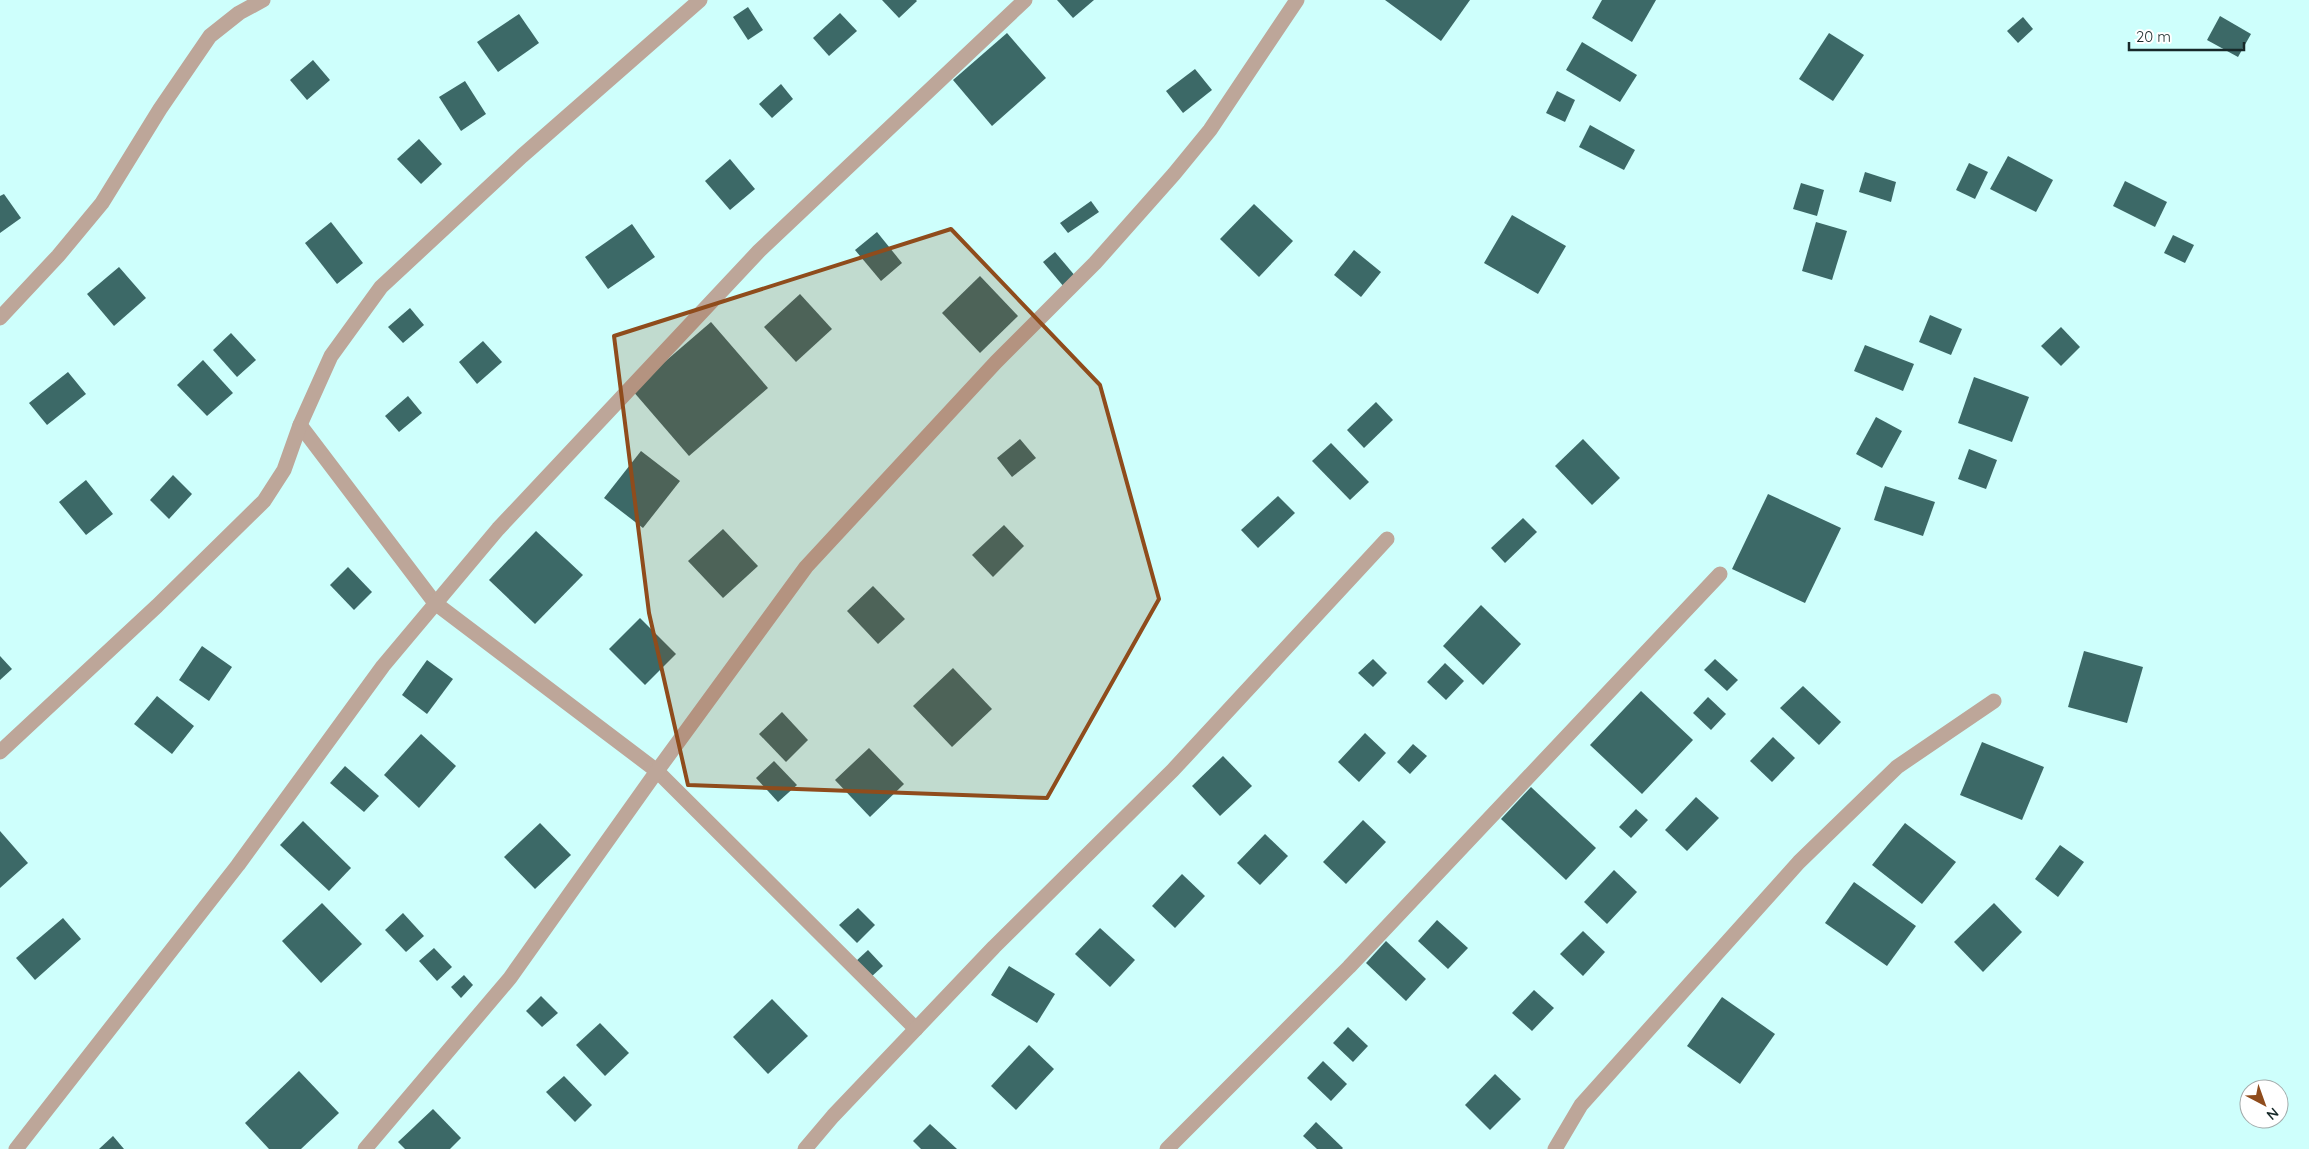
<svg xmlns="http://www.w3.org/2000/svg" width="2309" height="1149" font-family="Quicksand,sans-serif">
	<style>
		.building { fill: #3c6967 }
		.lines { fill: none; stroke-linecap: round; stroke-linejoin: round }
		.minor { stroke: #bda699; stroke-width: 15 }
		.marked { fill: #8f4c1c; fill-opacity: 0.2; stroke: #8f4c1c; stroke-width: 4; stroke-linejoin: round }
	</style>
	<rect width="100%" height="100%" fill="#cefffc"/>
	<!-- building -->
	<g class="building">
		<polygon points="882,0 916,0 917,1 899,18"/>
		<polygon points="1057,0 1094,0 1073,18"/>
		<polygon points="1385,0 1470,0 1441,41"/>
		<polygon points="1602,0 1656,0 1632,42 1592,18"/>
		<polygon points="748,7 763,30 748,40 733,17"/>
		<polygon points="840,13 857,31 829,56 813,38"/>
		<polygon points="519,14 539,43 498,72 477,42"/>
		<polygon points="2220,16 2251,34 2238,57 2207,40"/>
		<polygon points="2023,17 2033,29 2018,43 2007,31"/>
		<polygon points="1007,33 1046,78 992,126 953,80"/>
		<polygon points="1829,33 1864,55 1833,101 1799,79"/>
		<polygon points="1582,42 1637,75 1620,102 1566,70"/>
		<polygon points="313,60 330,80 307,100 290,80"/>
		<polygon points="1195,69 1212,90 1183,113 1166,91"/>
		<polygon points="465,81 486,114 461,131 439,97"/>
		<polygon points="781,84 793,99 772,118 759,104"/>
		<polygon points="1557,91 1575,100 1565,122 1546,113"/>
		<polygon points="1590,125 1635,150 1624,170 1579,147"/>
		<polygon points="419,139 442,164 421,184 397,159"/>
		<polygon points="2008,156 2053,180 2036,212 1990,189"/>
		<polygon points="730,159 755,189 730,210 705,181"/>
		<polygon points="1969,163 1988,172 1975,199 1956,190"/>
		<polygon points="1865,172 1896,182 1891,202 1859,192"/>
		<polygon points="2125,181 2167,202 2155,227 2113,206"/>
		<polygon points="1801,183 1824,190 1817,216 1793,209"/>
		<polygon points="4,194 21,218 0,233 0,196"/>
		<polygon points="1091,201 1099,212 1068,233 1060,223"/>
		<polygon points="1254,204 1293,241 1259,277 1220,239"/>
		<polygon points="1512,215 1566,246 1538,294 1484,263"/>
		<polygon points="331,222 363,263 337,284 305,243"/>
		<polygon points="1816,222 1847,231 1832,280 1802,271"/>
		<polygon points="632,224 655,257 608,289 585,257"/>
		<polygon points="877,232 902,263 881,281 855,250"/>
		<polygon points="2173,235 2194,245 2185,263 2164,253"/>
		<polygon points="1354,250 1381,272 1361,297 1334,275"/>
		<polygon points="1055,252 1076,277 1064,287 1043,262"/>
		<polygon points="119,267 146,298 114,326 87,294"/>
		<polygon points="980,276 1018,316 980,353 942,313"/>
		<polygon points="800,294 832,329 796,362 764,327"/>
		<polygon points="410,308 424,325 403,343 388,327"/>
		<polygon points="1930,315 1962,329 1951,355 1919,342"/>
		<polygon points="711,322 768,388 689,456 632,390"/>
		<polygon points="2061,327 2080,347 2061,366 2041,346"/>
		<polygon points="231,333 256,360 237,377 213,350"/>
		<polygon points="483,341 502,362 477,384 459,362"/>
		<polygon points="1865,345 1914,364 1903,391 1854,371"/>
		<polygon points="203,360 233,393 207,416 177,385"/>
		<polygon points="68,372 86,394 47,425 29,403"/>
		<polygon points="1974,377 2029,397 2012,442 1958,423"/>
		<polygon points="408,396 422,413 399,432 385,416"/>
		<polygon points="1376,402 1393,420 1364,448 1347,430"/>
		<polygon points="1876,417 1902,431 1882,468 1856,454"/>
		<polygon points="1020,439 1036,458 1012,477 997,458"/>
		<polygon points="1583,439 1620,478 1592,505 1555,466"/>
		<polygon points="1331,443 1369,482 1350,500 1312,461"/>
		<polygon points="1969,449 1997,460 1986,489 1958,479"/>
		<polygon points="641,451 680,481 643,528 604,498"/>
		<polygon points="173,475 192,494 169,519 150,500"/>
		<polygon points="86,480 113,514 86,535 59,502"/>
		<polygon points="1885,486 1935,502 1923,536 1874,520"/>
		<polygon points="1768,494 1841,528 1805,603 1732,569"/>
		<polygon points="1278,496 1295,513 1258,548 1241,530"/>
		<polygon points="1523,518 1537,532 1505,563 1491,548"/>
		<polygon points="1004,525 1024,546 993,577 972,555"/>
		<polygon points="723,529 758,566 723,598 688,561"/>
		<polygon points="536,531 583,575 535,624 489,580"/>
		<polygon points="348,567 372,592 354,610 330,585"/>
		<polygon points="873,586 905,619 878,644 847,611"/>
		<polygon points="1481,605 1521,644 1483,685 1443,646"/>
		<polygon points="640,618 676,654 645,685 609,649"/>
		<polygon points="202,646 232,667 209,701 179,680"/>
		<polygon points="2084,651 2143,667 2127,723 2068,707"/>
		<polygon points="0,656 12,669 0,680"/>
		<polygon points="1373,659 1387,673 1373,687 1358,673"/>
		<polygon points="1715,659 1738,680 1727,691 1704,670"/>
		<polygon points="427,660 453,679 427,714 402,695"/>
		<polygon points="1445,663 1464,681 1446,700 1427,682"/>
		<polygon points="953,668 992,709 952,747 913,706"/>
		<polygon points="1803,686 1841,722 1819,745 1780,708"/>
		<polygon points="1641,691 1693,740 1642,794 1590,745"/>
		<polygon points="157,696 194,726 172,754 134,724"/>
		<polygon points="1708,697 1726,714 1711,730 1693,713"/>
		<polygon points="782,712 808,740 786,762 759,734"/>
		<polygon points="1365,733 1386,753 1359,782 1338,762"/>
		<polygon points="421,734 456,766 419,808 384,775"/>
		<polygon points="1773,737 1795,758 1772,782 1750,761"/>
		<polygon points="1982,742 2044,767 2022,820 1960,795"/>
		<polygon points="1413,744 1427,756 1410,774 1397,762"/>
		<polygon points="869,748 904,784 870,817 835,780"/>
		<polygon points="1223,756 1252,786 1220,816 1192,786"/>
		<polygon points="774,761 797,785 778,802 756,778"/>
		<polygon points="345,766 379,796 364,812 330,783"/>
		<polygon points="1531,787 1596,848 1566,880 1501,819"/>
		<polygon points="1696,797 1719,818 1687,851 1665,830"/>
		<polygon points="1636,809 1648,820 1631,838 1619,827"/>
		<polygon points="1363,820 1386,842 1346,884 1323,862"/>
		<polygon points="303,821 351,868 329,891 280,845"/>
		<polygon points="540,823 571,855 535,889 504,857"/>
		<polygon points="1905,823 1956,862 1922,904 1872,865"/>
		<polygon points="0,831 28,863 0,888"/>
		<polygon points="1265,834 1288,856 1260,885 1237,863"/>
		<polygon points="2060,845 2084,862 2058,897 2035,879"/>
		<polygon points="1614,870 1637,892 1607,924 1584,902"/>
		<polygon points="1182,874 1205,896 1175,928 1152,906"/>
		<polygon points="1854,882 1916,926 1887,966 1825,923"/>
		<polygon points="322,903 362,944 321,983 282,941"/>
		<polygon points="1994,903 2022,932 1983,972 1954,942"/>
		<polygon points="858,908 875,925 857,943 839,925"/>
		<polygon points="403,913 424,936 406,952 385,930"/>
		<polygon points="63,918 81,939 35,980 16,958"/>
		<polygon points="1437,920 1468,948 1448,969 1418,941"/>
		<polygon points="1100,928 1135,960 1110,987 1075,954"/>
		<polygon points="1583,931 1605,952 1583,976 1560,954"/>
		<polygon points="1386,941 1426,979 1406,1001 1366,963"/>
		<polygon points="434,948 452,967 437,981 419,961"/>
		<polygon points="868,950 883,966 870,978 855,962"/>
		<polygon points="1009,966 1055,994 1037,1023 991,995"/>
		<polygon points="464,975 473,985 461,998 451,987"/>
		<polygon points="1534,990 1554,1008 1532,1031 1512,1013"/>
		<polygon points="541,996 558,1013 542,1027 526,1011"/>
		<polygon points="1722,997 1775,1034 1740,1084 1687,1046"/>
		<polygon points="772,999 808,1036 768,1074 733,1037"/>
		<polygon points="600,1023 629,1053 605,1076 576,1045"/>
		<polygon points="1348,1027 1368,1046 1353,1062 1333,1043"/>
		<polygon points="1029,1045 1054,1069 1016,1110 991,1086"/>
		<polygon points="1323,1061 1347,1084 1331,1101 1307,1078"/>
		<polygon points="299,1071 339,1113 301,1149 269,1149 245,1123"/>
		<polygon points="1495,1074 1521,1099 1490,1130 1465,1105"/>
		<polygon points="564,1076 592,1105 575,1122 546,1092"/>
		<polygon points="433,1109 461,1138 450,1149 405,1149 398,1142"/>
		<polygon points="1316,1122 1343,1148 1342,1149 1317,1149 1303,1136"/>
		<polygon points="930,1124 957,1149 921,1149 913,1141"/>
		<polygon points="113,1136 124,1149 99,1149"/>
	</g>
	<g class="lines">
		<!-- minor -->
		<g class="minor">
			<polyline points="0,318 58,256 102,203 160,109 210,36 239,13 263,0"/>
			<polyline points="300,425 435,603 657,771 916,1029"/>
			<polyline points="0,752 157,606 264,501 284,470 300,425 331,356 381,287 522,156 700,0"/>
			<polyline points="16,1149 238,865 383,666 498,529 759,251 1025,0"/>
			<polyline points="365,1149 510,978 657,771 806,567 996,362 1095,263 1174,174 1210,130 1297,0"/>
			<polyline points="805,1149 833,1116 994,947 1173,770 1387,539"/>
			<polyline points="1167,1149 1349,967 1720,574"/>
			<polyline points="1555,1149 1581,1105 1799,862 1897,767 1994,701"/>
		</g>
	</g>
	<!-- marked area -->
	<path class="marked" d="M951,229L1100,385L1159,599L1047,798L688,785L649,613L614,336Z"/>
	<!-- north arrow -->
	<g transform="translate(2264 1104) rotate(139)"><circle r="24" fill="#ffffff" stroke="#a2a9a9"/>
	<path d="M0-4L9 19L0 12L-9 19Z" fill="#8f4c1c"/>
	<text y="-8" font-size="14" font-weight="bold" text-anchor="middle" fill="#172929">N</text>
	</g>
	<!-- scale -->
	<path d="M2129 42v8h115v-8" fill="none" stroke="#172929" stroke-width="2.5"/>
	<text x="2136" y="42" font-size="15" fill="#172929" stroke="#ffffff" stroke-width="4" paint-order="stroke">20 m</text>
</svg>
